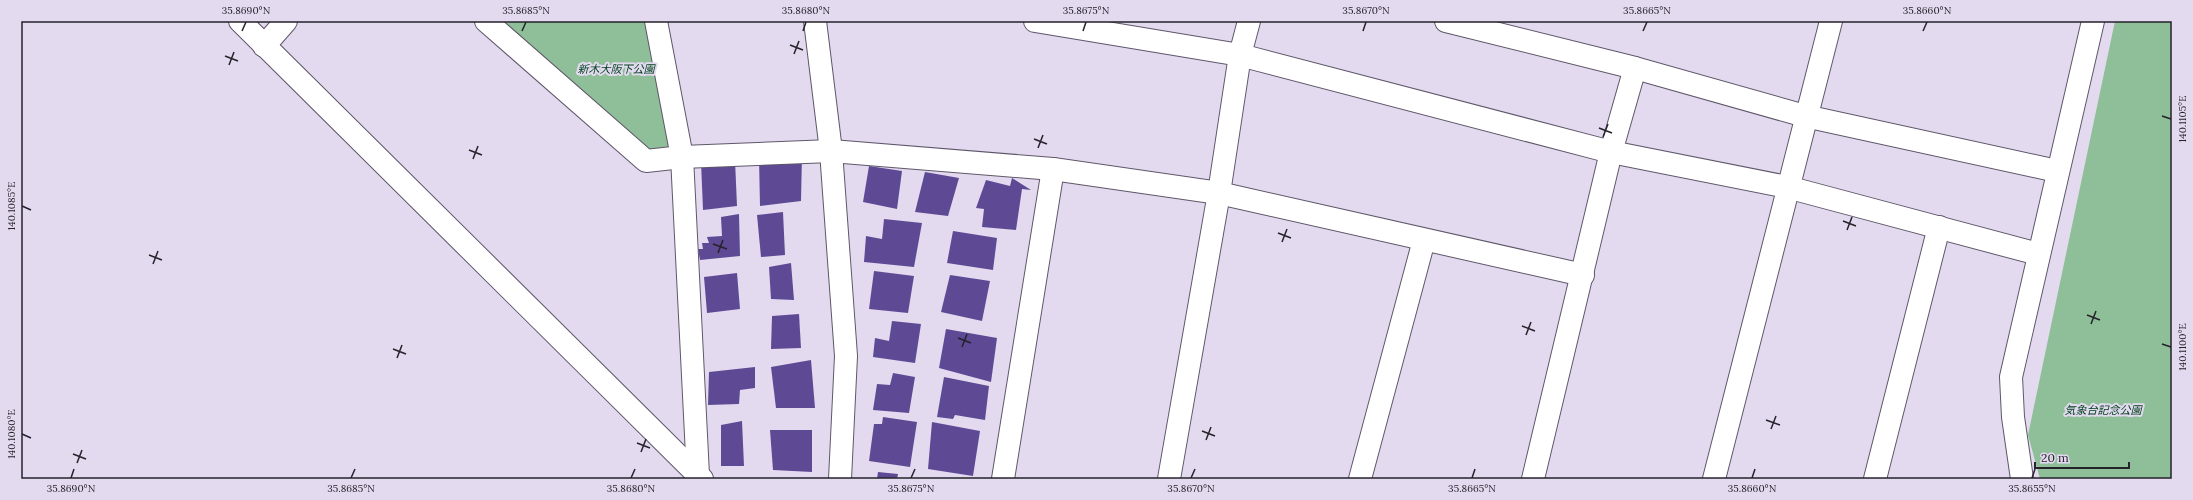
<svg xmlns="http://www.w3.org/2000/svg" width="2193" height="500" font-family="Lora,'Noto Sans JP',serif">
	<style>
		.green { fill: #8ebf98 }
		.building { fill: #5e4a94 }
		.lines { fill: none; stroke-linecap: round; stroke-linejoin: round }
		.minor-casing { stroke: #5f5769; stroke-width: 24 }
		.minor { stroke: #fff; stroke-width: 22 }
		.ticks { fill: none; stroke: #25222a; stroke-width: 1.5 }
		.labels { text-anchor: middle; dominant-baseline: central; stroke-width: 4; stroke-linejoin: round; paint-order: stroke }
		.park-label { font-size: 11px; font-style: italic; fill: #01411b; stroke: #e3daf0 }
		.neatline { fill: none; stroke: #25222a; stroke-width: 1.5 }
		.ticks-label { font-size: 10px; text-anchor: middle; fill: #25222a }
	</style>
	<rect width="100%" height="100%" fill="#e3daf0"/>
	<!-- green -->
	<g class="green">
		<polygon points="515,21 656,21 682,157 646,161 494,27"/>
		<polygon points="2115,21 2172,21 2172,474 2170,479 2040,479 2028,435"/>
	</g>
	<!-- building -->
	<g class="building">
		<polygon points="802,154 801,201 760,206 759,158"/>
		<polygon points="735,160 737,206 703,210 701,162"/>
		<polygon points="869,166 902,171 897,209 863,202"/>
		<polygon points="925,172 959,178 948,216 915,212"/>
		<polygon points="1012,178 1031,190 1022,189 1016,230 982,227 984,209 976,208 986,180 1010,186"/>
		<polygon points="783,212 785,255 761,257 757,215"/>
		<polygon points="739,214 740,256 700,260 698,249 703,249 702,243 709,243 707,237 722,236 721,217"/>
		<polygon points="884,219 922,223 914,267 864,262 866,236 882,239"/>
		<polygon points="953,231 997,238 993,270 947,263"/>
		<polygon points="791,263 794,300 771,299 769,267"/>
		<polygon points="874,271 914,276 908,313 869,309"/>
		<polygon points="737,273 740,309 707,313 704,277"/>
		<polygon points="950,275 990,281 982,321 941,312"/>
		<polygon points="799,314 801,348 771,349 772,316"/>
		<polygon points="892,321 921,324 915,363 873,357 875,338 889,341"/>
		<polygon points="946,329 997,338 991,382 939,368"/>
		<polygon points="811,360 815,408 776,408 771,367"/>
		<polygon points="755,367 755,388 740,390 739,404 708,405 709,372"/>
		<polygon points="893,373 915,377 909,413 873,410 877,384 890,385"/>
		<polygon points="944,377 989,386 985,420 955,415 953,419 937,417"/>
		<polygon points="883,417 917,422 910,467 869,461 874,424 882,424"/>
		<polygon points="742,421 744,466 721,466 721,425"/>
		<polygon points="932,422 980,431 973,476 928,469"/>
		<polygon points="770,430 812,430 812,472 773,470"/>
		<polygon points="878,472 898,474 897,479 877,479"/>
	</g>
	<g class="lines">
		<!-- minor casing -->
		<g class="minor-casing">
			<g id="minor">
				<polyline points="240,21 702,479"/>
				<polyline points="486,21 646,161 682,157 831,151 1053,169 1219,193 1583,275"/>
				<polyline points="656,21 682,157 698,475"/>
				<polyline points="815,21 831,151 846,356 840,479"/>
				<polyline points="1035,21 1240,55 1611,152 1787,187 2038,254"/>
				<polyline points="1446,21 1635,68 1805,116 2057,171"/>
				<polyline points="264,46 286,21"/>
				<polyline points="1003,479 1053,169"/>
				<polyline points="1169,479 1219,193 1240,55 1249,21"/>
				<polyline points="1360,479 1424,240"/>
				<polyline points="1533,479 1611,152 1635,68"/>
				<polyline points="1714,479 1831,21"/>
				<polyline points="1875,479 1939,227"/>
				<polyline points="2022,479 2013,417 2011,377 2093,21"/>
			</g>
		</g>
		<!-- minor -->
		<use href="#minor" class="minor"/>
	</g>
	<!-- ticks -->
	<path class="ticks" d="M242,31L246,22M522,31L526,22M803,31L806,22M1083,31L1086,22M1363,31L1366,22M1643,31L1647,22M1923,31L1927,22M790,45L803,50M794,54L799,41M225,56L238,61M229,65L234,52M2162,116L2171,119M1599,128L1612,133M1603,137L1608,124M1034,139L1047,144M1038,148L1043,135M469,150L482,155M473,159L478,146M22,206L31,210M1843,221L1856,226M1847,230L1852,217M1278,233L1291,238M1282,242L1287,229M713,244L727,249M718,253L723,240M149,255L162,260M153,264L158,251M2087,315L2100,320M2091,324L2096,311M1522,326L1535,331M1526,335L1531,322M958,338L971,343M2162,344L2171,347M962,347L967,334M393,349L406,354M397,358L402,345M1766,420L1780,425M1771,429L1776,416M1202,431L1215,436M22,434L31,438M1206,440L1211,427M637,443L650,448M641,452L646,439M73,454L86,459M77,463L82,450M71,478L74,469M351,478L355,469M631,478L635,469M911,478L915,469M1191,478L1195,469M1472,478L1475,469M1752,478L1755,469M2032,478L2035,469"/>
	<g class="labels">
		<!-- park labels -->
		<g class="park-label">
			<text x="616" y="69">新木大阪下公園</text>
			<text x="2103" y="410">気象台記念公園</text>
		</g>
	</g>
	<!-- border -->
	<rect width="2193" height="500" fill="none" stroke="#e3daf0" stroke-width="44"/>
	<!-- scale -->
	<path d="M2035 462v6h94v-6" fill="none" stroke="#25222a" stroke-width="2"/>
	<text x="2041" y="462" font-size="12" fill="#25222a" stroke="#e3daf0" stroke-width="3" paint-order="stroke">20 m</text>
	<rect x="22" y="22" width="2149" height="456" class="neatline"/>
	<g class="ticks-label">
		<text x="246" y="14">35.8690°N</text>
		<text x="526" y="14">35.8685°N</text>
		<text x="806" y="14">35.8680°N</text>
		<text x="1086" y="14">35.8675°N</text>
		<text x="1366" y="14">35.8670°N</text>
		<text x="1647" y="14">35.8665°N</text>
		<text x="1927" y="14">35.8660°N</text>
		<text transform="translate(2182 119) rotate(-90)" y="4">140.1105°E</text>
		<text transform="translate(11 206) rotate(-90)" y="4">140.1085°E</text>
		<text transform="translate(2182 347) rotate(-90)" y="4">140.1100°E</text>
		<text transform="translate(11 434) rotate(-90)" y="4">140.1080°E</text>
		<text x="71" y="492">35.8690°N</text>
		<text x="351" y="492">35.8685°N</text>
		<text x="631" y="492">35.8680°N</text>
		<text x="911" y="492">35.8675°N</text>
		<text x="1191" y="492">35.8670°N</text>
		<text x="1472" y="492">35.8665°N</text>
		<text x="1752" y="492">35.8660°N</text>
		<text x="2032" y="492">35.8655°N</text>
	</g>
</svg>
